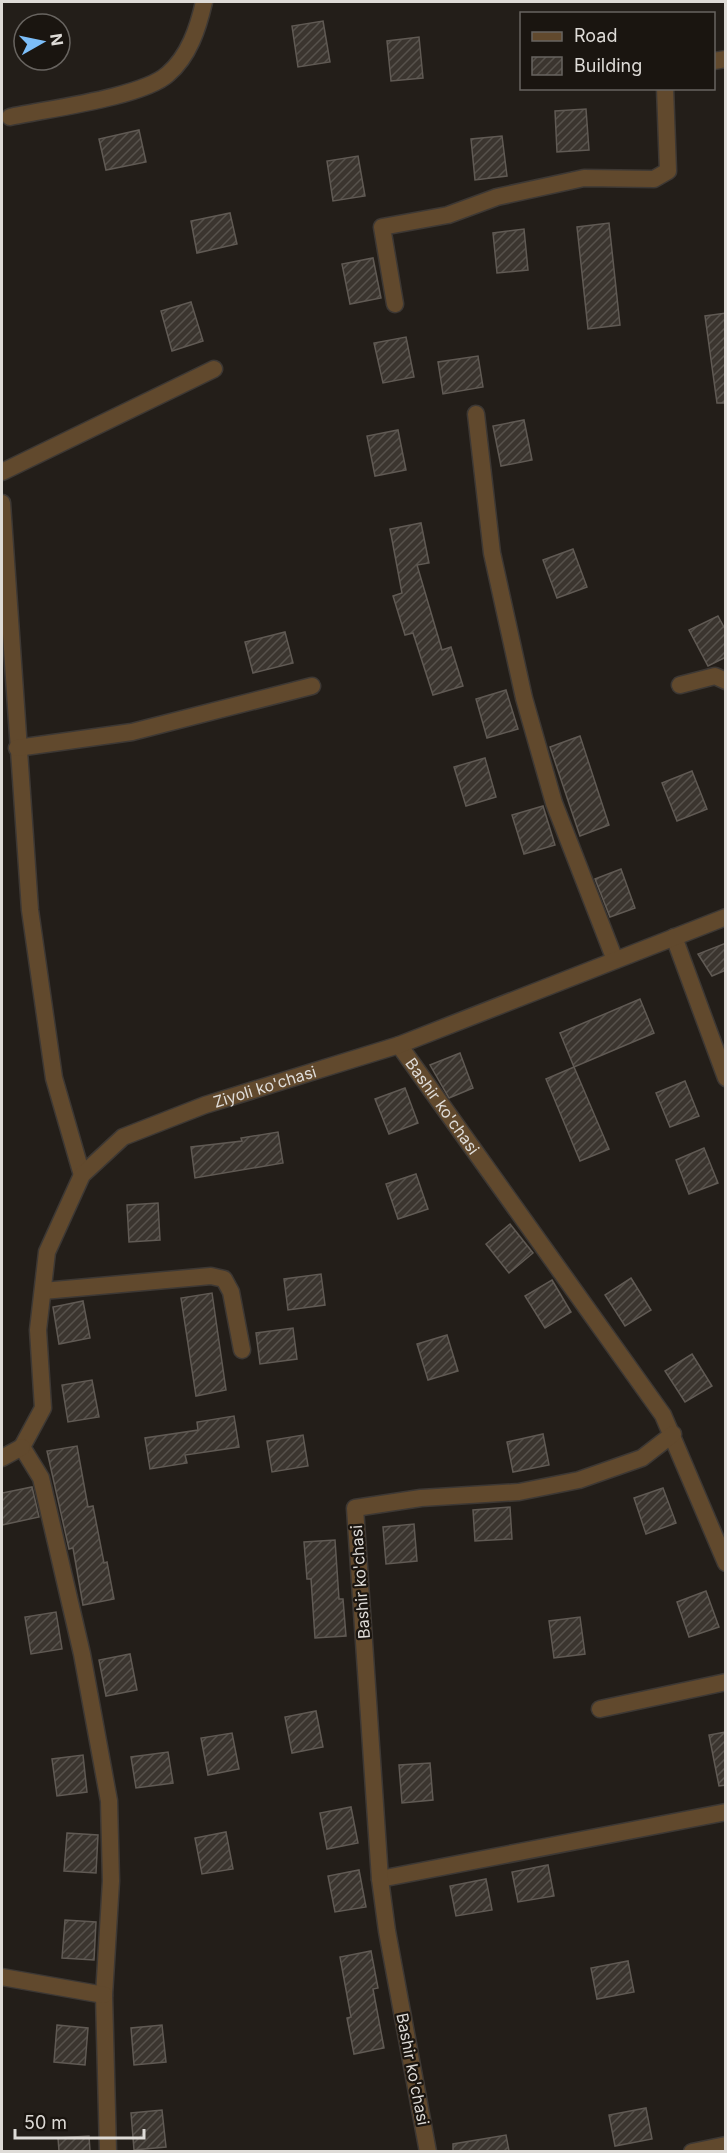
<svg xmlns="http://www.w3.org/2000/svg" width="727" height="2153" font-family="Inter,sans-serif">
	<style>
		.building { fill: url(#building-hatch); stroke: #605a54; stroke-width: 1.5 }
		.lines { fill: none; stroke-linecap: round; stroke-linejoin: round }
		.minor-casing { stroke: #3d3834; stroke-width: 19 }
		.minor { stroke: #61492d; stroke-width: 16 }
		.labels { text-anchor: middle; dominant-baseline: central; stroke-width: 4.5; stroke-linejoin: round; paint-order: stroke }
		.street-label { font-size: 16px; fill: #dedbd7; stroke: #1a1510 }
	</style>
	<defs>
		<pattern id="building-hatch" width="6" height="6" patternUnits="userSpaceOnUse" patternTransform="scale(1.5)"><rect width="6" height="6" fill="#3b352f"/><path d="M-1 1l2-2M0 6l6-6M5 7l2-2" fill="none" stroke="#57524c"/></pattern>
	</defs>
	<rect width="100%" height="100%" fill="#231e19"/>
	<!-- building -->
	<g class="building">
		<polygon points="323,21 330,62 298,67 292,26"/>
		<polygon points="419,37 423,78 391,81 387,41"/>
		<polygon points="586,109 589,150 557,152 555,111"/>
		<polygon points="139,130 146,162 106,170 99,139"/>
		<polygon points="502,136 507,176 475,180 471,139"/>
		<polygon points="358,156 365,196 333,201 327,161"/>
		<polygon points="230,213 237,244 197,253 191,221"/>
		<polygon points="609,223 620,325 588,329 577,227"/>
		<polygon points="524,229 528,270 497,273 493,233"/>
		<polygon points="373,258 381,298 350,304 342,264"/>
		<polygon points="191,302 203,341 172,351 161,311"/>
		<polygon points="726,313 726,403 717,403 705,316"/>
		<polygon points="406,337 414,377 383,383 374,343"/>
		<polygon points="478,356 483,387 443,394 438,362"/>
		<polygon points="524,420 532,460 501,466 493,426"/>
		<polygon points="398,430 406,470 375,476 367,436"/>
		<polygon points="421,523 429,563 417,565 442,650 451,647 463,686 433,695 413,633 405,635 393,596 402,593 390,529"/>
		<polygon points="573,549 587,587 557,598 543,560"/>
		<polygon points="718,616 726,631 726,657 708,666 689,630"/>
		<polygon points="285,632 293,663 253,673 245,642"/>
		<polygon points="506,690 518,729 487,738 476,699"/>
		<polygon points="580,736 609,825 580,836 550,747"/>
		<polygon points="485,758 496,797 466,806 454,767"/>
		<polygon points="692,771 707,809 677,821 662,783"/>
		<polygon points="543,806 555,845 524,854 512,815"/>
		<polygon points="621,869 635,908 610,917 595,879"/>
		<polygon points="726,943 726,970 712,976 698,954"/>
		<polygon points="640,999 654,1033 574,1067 560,1033"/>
		<polygon points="460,1053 473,1088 449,1098 430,1065"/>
		<polygon points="574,1067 609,1149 580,1161 546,1079"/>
		<polygon points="685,1081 699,1116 670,1127 656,1093"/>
		<polygon points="405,1088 418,1123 389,1134 375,1099"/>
		<polygon points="278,1132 283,1163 195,1178 191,1147 242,1141 241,1138"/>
		<polygon points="704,1148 718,1183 689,1194 676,1160"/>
		<polygon points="416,1174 428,1209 398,1219 386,1184"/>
		<polygon points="158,1203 160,1240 129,1242 127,1205"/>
		<polygon points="510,1224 533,1253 509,1273 486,1244"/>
		<polygon points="321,1274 325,1305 288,1310 284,1279"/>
		<polygon points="631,1278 651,1310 625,1326 605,1295"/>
		<polygon points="552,1280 571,1312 545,1328 525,1296"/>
		<polygon points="212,1293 226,1390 196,1396 181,1298"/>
		<polygon points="83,1301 90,1338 59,1344 53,1307"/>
		<polygon points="293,1328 297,1359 260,1364 256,1333"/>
		<polygon points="447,1335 458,1371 428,1380 417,1344"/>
		<polygon points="692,1354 712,1386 685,1402 665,1371"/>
		<polygon points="92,1380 99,1417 68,1422 62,1385"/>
		<polygon points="234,1416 239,1447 185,1455 187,1463 150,1469 145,1438 198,1430 197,1422"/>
		<polygon points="543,1434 549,1465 513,1472 507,1442"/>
		<polygon points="303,1435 308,1466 272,1472 267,1441"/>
		<polygon points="77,1446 88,1507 93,1506 104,1563 107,1562 114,1599 83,1605 73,1548 69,1549 47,1451"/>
		<polygon points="32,1487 39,1517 2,1525 2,1493"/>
		<polygon points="663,1488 676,1523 646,1534 634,1498"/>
		<polygon points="510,1507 512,1539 475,1541 473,1510"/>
		<polygon points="414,1524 417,1561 386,1564 383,1527"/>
		<polygon points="335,1540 339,1599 343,1599 346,1636 315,1638 311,1579 307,1579 304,1542"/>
		<polygon points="706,1591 719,1627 689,1637 677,1602"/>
		<polygon points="56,1612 62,1649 31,1654 25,1617"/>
		<polygon points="580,1617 585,1654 554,1658 549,1621"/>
		<polygon points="130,1654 137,1690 106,1696 99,1660"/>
		<polygon points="316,1711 323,1747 292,1753 285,1717"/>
		<polygon points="726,1732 726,1785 719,1786 709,1735"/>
		<polygon points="232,1733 239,1769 208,1775 201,1738"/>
		<polygon points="168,1752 173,1783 136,1788 131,1757"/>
		<polygon points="83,1755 87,1792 57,1796 52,1759"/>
		<polygon points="430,1763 433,1800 402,1803 399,1765"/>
		<polygon points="351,1807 358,1843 327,1849 320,1813"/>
		<polygon points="226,1832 233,1869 202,1874 195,1838"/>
		<polygon points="67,1833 98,1835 96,1873 64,1871"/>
		<polygon points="548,1865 554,1896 518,1902 512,1872"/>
		<polygon points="359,1870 366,1907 335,1912 328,1876"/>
		<polygon points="486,1879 492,1910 456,1916 450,1886"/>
		<polygon points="65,1920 96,1922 94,1960 62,1958"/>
		<polygon points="371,1951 378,1988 373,1989 384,2048 354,2054 347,2018 351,2017 340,1957"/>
		<polygon points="628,1961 634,1992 597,1999 591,1968"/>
		<polygon points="57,2025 88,2028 85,2065 54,2062"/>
		<polygon points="162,2025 166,2062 134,2065 131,2028"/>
		<polygon points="646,2108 652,2139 615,2146 609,2115"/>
		<polygon points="162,2110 166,2147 134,2150 131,2113"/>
		<polygon points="506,2135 509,2151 453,2151 453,2144"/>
		<polygon points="89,2136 90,2151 59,2151 58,2138"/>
	</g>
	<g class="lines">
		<!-- minor casing -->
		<g class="minor-casing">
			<g id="minor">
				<polyline points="714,61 726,59"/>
				<path d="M10,117C47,109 143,97 168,74C189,56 198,28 204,2"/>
				<polyline points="395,304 382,227 448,215 497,197 584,178 654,179 668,171 665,88"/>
				<polyline points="476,414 492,553 524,698 554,803 615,960"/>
				<polyline points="2,472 214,369"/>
				<polyline points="2,503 30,910 54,1078 82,1175"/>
				<polyline points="680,685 715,676 726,681"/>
				<polyline points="17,748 132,732 312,686"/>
				<polyline points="674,937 726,1078"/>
				<path id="s1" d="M399,1045L663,1415L726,1563"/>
				<polyline points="43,1291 211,1276 224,1279 231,1292 242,1350"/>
				<path id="s2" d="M22,1447L43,1408L38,1330L47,1252L82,1175L123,1137L205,1105L399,1045L726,917"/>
				<polyline points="22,1447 41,1478 82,1654 109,1801 111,1881 104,1995 108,2152"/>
				<polyline points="2,1458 22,1447"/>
				<polyline points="600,1709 726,1682"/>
				<polyline points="380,1879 726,1812"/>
				<polyline points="2,1977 104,1995"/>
				<polyline points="428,2152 387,1931 380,1879 355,1508 421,1498 519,1492 579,1480 642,1458 673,1434"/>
				<polyline points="692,2152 726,2145"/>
			</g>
		</g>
		<!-- minor -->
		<use href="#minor" class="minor"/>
	</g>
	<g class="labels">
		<!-- street labels -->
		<g class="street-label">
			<text stroke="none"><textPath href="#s2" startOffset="492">Ziyoli ko'chasi</textPath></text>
			<text stroke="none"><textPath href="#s1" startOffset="75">Bashir ko'chasi</textPath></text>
			<text transform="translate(360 1582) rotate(-94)">Bashir ko'chasi</text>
			<text transform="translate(413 2069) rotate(79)">Bashir ko'chasi</text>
		</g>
	</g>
	<!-- border -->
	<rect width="727" height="2153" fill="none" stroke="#dedbd7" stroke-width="6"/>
	<!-- legend -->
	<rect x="520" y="12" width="195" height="78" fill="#1a1510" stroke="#686460" stroke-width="1.5"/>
	<rect x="532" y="32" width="30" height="9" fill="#61492d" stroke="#686460" stroke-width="1.5"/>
	<text x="574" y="42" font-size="18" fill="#dedbd7">Road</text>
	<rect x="532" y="57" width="30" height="18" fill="url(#building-hatch)" stroke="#686460" stroke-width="1.5"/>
	<text x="574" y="72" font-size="18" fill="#dedbd7">Building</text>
	<!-- north arrow -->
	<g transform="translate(42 42) rotate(81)"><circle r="28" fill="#1a1510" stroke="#686460" stroke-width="1.5"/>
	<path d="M0-4.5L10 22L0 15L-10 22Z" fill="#7cbef9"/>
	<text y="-9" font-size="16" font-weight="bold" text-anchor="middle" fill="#dedbd7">N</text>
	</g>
	<!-- scale -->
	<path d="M15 2129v9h129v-9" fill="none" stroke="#dedbd7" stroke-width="3"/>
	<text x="24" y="2129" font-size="18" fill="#dedbd7" stroke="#1a1510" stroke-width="4.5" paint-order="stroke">50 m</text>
</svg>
